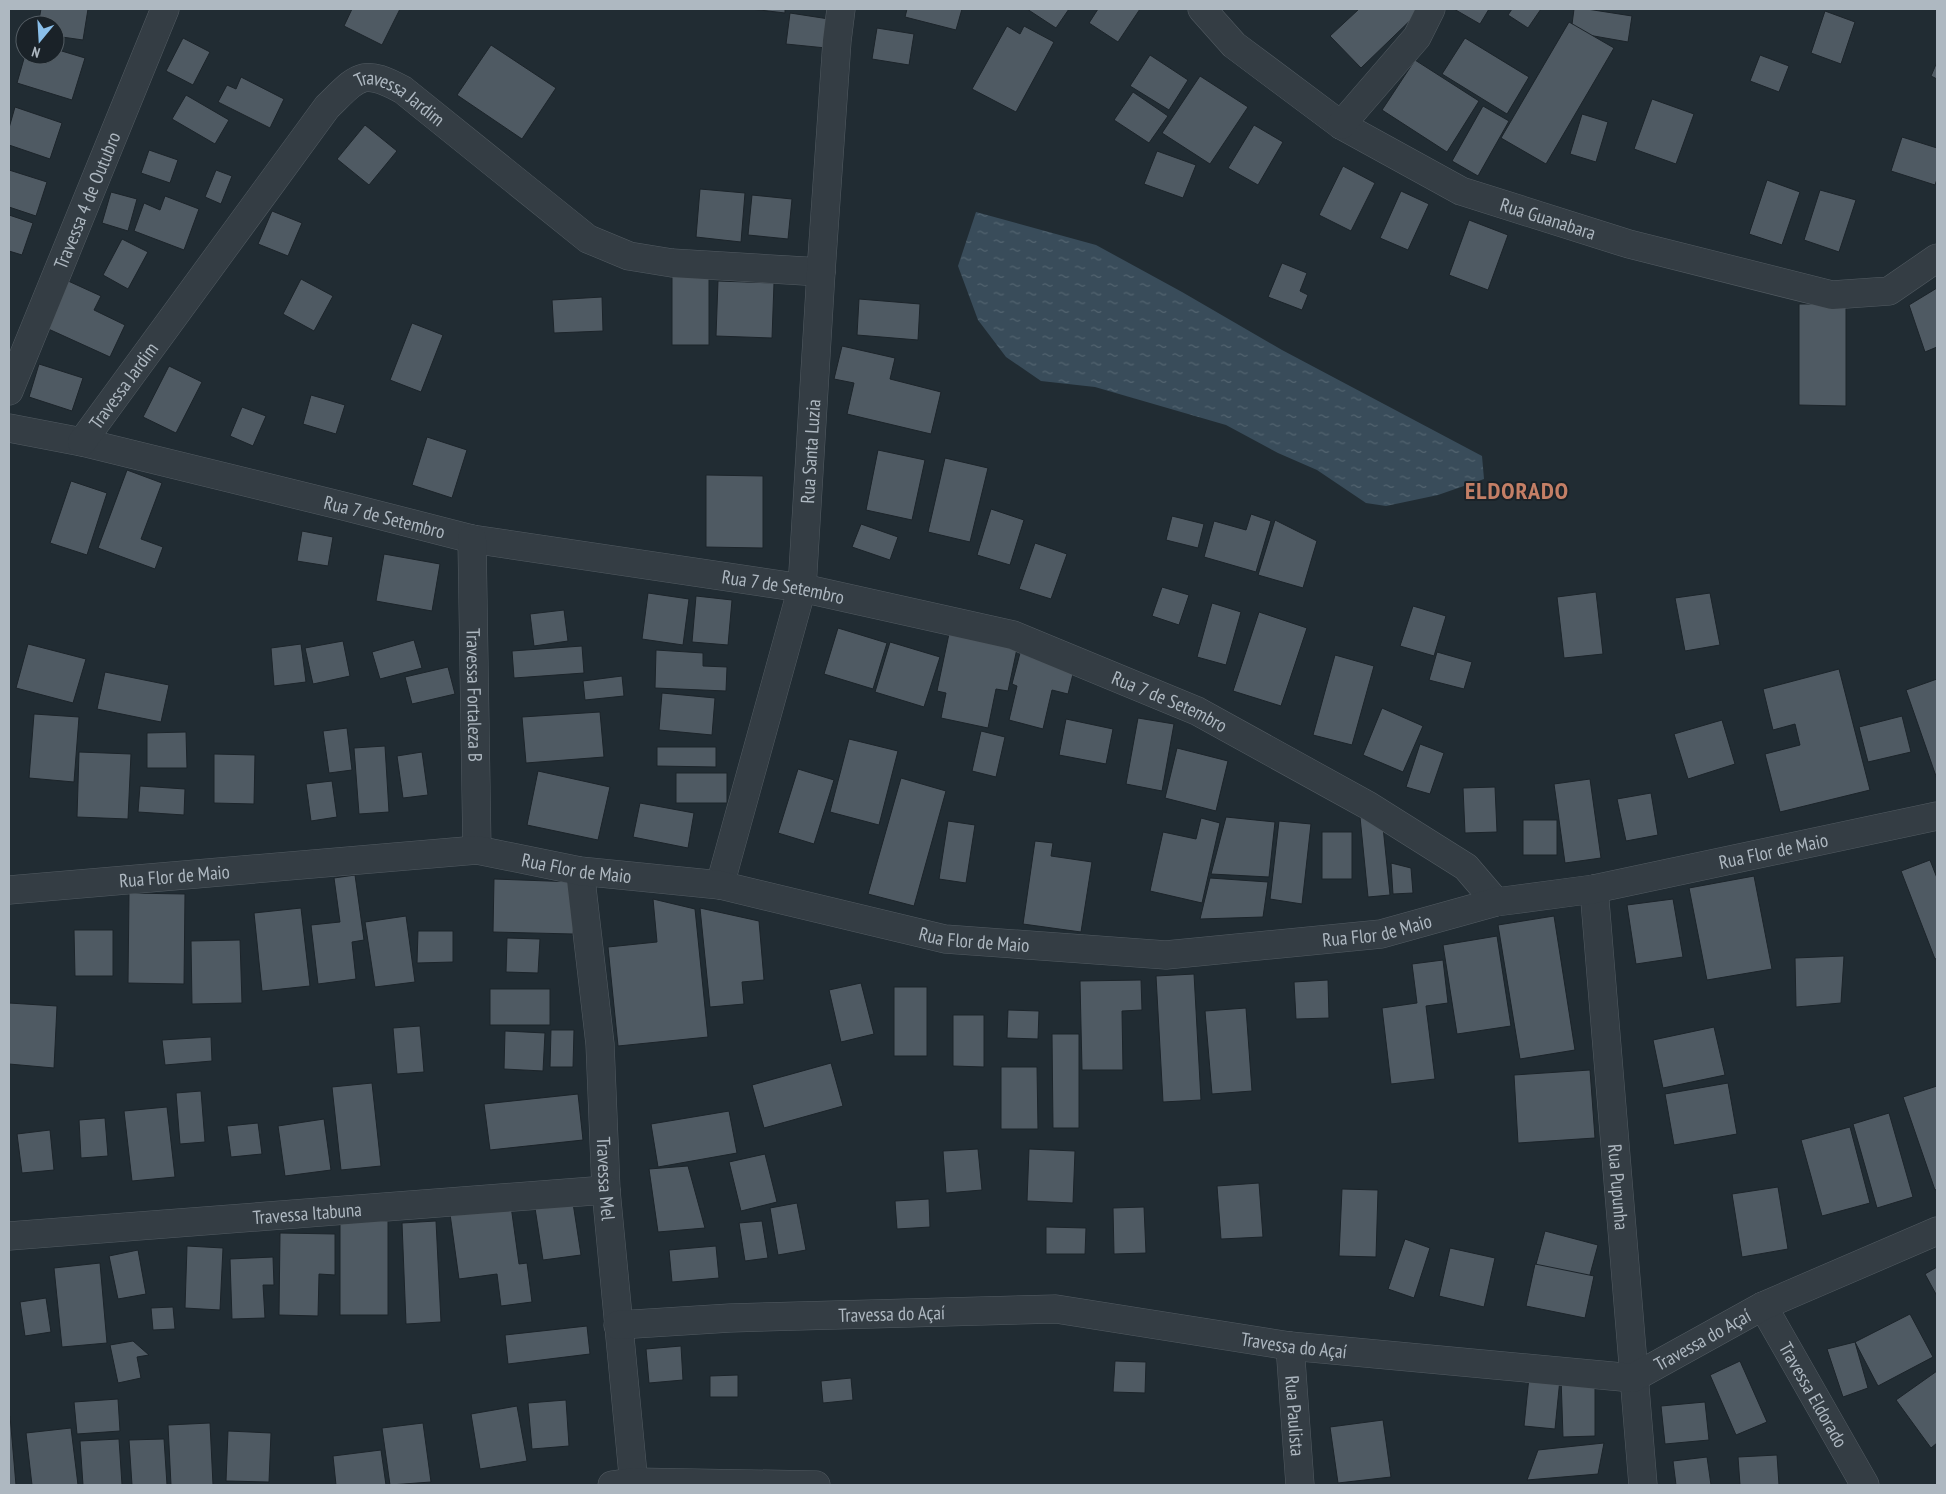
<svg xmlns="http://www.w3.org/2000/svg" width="1946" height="1494" font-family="'PT Sans Narrow',sans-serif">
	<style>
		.water { fill: url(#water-ripples) }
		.building { fill: #4f5a63; stroke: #1c242a }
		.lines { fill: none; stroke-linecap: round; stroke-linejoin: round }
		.minor-casing { stroke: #525b62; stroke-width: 29 }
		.minor { stroke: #343d44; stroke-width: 28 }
		.labels { text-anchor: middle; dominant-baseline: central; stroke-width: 4; stroke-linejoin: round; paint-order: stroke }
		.street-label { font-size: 19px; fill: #aeb8c1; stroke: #1a2228 }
		.district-label { font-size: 24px; font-weight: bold; letter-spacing: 1px; fill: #c47f66; stroke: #1a2228 }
	</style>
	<defs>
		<pattern id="water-ripples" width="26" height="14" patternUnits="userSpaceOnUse" patternTransform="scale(1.25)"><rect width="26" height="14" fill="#394c5a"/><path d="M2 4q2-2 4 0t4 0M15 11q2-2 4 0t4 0" fill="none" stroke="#536470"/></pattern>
	</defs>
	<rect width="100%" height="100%" fill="#212c33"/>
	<!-- water -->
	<polygon class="water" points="976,212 1096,245 1182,292 1282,350 1482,456 1484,479 1438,495 1386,506 1366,503 1317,470 1278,453 1226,425 1095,387 1041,381 1006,357 978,320 958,266"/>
	<!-- building -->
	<g class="building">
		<polygon points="41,9 88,9 83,40 55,36 55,25 38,25"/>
		<polygon points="352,9 400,9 382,45 344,26"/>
		<polygon points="751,9 785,9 785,13"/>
		<polygon points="907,9 962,9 956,30 905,17"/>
		<polygon points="1027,9 1069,9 1056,28"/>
		<polygon points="1098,9 1140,9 1118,42 1089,23"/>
		<polygon points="1359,9 1422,9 1361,68 1330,36"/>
		<polygon points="1454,9 1489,9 1480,24"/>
		<polygon points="1512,9 1541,9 1528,28 1508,15"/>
		<polygon points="1574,9 1587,9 1632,16 1628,42 1571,32"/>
		<polygon points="1825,11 1855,22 1841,64 1811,53"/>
		<polygon points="790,13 829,19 826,48 786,44"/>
		<polygon points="1569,22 1614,48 1546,164 1501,138"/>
		<polygon points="1007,26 1020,34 1024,26 1054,42 1016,112 972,89"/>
		<polygon points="877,28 914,34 909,65 872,59"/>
		<polygon points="183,38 210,52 193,85 166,71"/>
		<polygon points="1465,38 1529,77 1507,114 1442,74"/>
		<polygon points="491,45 556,88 522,139 457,95"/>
		<polygon points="55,49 85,58 72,100 17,83 25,55 55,55"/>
		<polygon points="1150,55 1188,80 1169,110 1130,86"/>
		<polygon points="1760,55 1789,66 1779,92 1750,81"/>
		<polygon points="1415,60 1479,101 1447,152 1382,110"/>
		<polygon points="1937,62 1937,79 1931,76"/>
		<polygon points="1200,76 1248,107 1210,164 1162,133"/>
		<polygon points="241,77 284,99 270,128 218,102 227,85 236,89"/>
		<polygon points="1133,92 1168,116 1149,143 1114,120"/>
		<polygon points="186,95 229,120 215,144 172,119"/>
		<polygon points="1652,99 1694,114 1676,164 1634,149"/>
		<polygon points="1483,106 1509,121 1478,176 1452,161"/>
		<polygon points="15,107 62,123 50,159 9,145 9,128"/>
		<polygon points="1582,114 1608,122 1596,162 1570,154"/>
		<polygon points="365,125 397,151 369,185 337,159"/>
		<polygon points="1254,125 1283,142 1258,185 1228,168"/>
		<polygon points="1902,137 1937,148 1937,179 1935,185 1891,171"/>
		<polygon points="149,150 178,160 170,183 141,173"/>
		<polygon points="1157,151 1196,165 1183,198 1144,184"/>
		<polygon points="1343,166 1375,183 1351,231 1319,215"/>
		<polygon points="9,170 47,182 36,216 9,207"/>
		<polygon points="216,170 232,176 221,204 205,197"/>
		<polygon points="1767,180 1800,192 1782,245 1749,234"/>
		<polygon points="700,189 745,193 741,242 696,237"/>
		<polygon points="1820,190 1856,200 1839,252 1804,240"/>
		<polygon points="1401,191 1429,204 1408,250 1380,238"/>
		<polygon points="111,192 137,199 128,231 102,223"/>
		<polygon points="752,195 792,199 788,239 748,235"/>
		<polygon points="165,196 199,209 184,250 134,231 144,203 160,210"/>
		<polygon points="272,211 302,223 288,256 258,244"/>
		<polygon points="9,215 33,223 22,255 9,251"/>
		<polygon points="1469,220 1508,235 1488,290 1449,275"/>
		<polygon points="122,239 148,252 128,289 103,275"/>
		<polygon points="1282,263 1307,273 1300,291 1308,295 1302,310 1268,297"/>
		<rect x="672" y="275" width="37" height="70"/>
		<polygon points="301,279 333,296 314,331 283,314"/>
		<polygon points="66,280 101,296 94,310 125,325 110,357 44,327"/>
		<polygon points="718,281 774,283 772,338 716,336"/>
		<polygon points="1937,288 1937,347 1925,352 1909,305"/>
		<polygon points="602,297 603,331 554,333 552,300"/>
		<polygon points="859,299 920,304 918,340 857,335"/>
		<polygon points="1799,304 1846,304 1846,406 1799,405"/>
		<polygon points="412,323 443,335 421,392 390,380"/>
		<polygon points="842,346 895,358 890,379 941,392 931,434 847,414 854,383 834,379"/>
		<polygon points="39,364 83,378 72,411 29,397"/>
		<polygon points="169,366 202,382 176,433 143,417"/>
		<polygon points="311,395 345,405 336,434 303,424"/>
		<polygon points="242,407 266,416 253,446 230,436"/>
		<polygon points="427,437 467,450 452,498 412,485"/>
		<polygon points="878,450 925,460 912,520 866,510"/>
		<polygon points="945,458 988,468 970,542 928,532"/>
		<polygon points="127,470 162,483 141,539 163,547 155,569 98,548"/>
		<polygon points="706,475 763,476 763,548 706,547"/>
		<polygon points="71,481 107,493 87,555 50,543"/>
		<polygon points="991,509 1024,520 1010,565 977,555"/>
		<polygon points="1251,514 1271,521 1256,572 1204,557 1214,521 1246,530"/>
		<polygon points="1172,516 1204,524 1198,548 1166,540"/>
		<polygon points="1275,520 1317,541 1303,588 1258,575"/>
		<polygon points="861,524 898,537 890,560 852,547"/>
		<polygon points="302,531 333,537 328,566 297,561"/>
		<polygon points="1035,543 1067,554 1051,599 1019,589"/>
		<polygon points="384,554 440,564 432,611 376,601"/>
		<polygon points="1162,587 1189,595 1179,625 1152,616"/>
		<polygon points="1596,592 1603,654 1564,658 1557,597"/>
		<polygon points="648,593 689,599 683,645 642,639"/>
		<polygon points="1710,593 1720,645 1685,651 1675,598"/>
		<polygon points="696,596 732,600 728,645 692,642"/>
		<polygon points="1212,603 1241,612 1226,665 1197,657"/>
		<polygon points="1413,606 1446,616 1434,656 1400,646"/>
		<polygon points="564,610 568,641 534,646 530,614"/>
		<polygon points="1259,612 1307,628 1281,706 1233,691"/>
		<polygon points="838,628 887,643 873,689 824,674"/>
		<polygon points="950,629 1018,644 1008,691 996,689 988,728 941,718 946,693 937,691"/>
		<polygon points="414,640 422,668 380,679 372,652"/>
		<polygon points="343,641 350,676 313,684 305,648"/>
		<polygon points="890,642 940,657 924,707 875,692"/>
		<polygon points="28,644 86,659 73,703 16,688"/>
		<polygon points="301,644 306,682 274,686 271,648"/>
		<polygon points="582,646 584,673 514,678 512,651"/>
		<polygon points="656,650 703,653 703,666 727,667 726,691 655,688"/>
		<polygon points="1437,652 1472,662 1464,689 1429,680"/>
		<polygon points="1020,653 1075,666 1068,694 1052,690 1043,729 1009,720 1017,686 1012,684"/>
		<polygon points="1335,655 1374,666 1352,745 1313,735"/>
		<polygon points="448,667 455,694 412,704 405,677"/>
		<polygon points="1839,669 1870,790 1780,812 1765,754 1800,745 1795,724 1773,730 1763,689"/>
		<polygon points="105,672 169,685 161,722 97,709"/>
		<polygon points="622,676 624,696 585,700 583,681"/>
		<polygon points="1937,679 1937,779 1906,690"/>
		<polygon points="662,693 715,698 712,735 659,730"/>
		<polygon points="1382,708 1423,726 1403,772 1363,755"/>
		<polygon points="600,712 604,757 526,763 522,717"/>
		<polygon points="34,714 79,717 74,782 29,778"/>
		<polygon points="1902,716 1911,752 1868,762 1859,727"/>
		<polygon points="1138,718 1174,724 1162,791 1126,784"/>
		<polygon points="1066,719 1113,729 1106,764 1059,755"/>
		<polygon points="1722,720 1735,764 1688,779 1674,734"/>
		<polygon points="347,728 352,770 329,773 323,731"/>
		<polygon points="981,731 1005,737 996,777 972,771"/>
		<polygon points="186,732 187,768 147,768 147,733"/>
		<polygon points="849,739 898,751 879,825 830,812"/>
		<polygon points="1420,744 1444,753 1430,794 1406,787"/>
		<polygon points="385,746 389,812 359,814 354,748"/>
		<polygon points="657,747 716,747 716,767 657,766"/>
		<polygon points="1177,748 1228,761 1216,811 1165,798"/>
		<polygon points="79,752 131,754 128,819 77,817"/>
		<polygon points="422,752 428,795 403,798 397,756"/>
		<polygon points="214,754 255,755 254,804 214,803"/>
		<polygon points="798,769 834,780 814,844 778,833"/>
		<polygon points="538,771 610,787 598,840 527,825"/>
		<rect x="676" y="773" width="51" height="30"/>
		<polygon points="901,778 946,791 914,906 868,894"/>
		<polygon points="1590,779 1601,858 1565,863 1554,784"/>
		<polygon points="332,781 337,817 311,821 306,784"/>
		<polygon points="140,786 185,789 184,815 138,812"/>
		<polygon points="1495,787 1497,832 1465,833 1463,788"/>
		<polygon points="1651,793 1658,835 1626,841 1617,799"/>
		<polygon points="640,803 694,813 688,848 633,837"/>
		<polygon points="1226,817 1275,822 1269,877 1211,874"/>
		<polygon points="1360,817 1383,827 1390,895 1368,897"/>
		<polygon points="1201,818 1220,823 1202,903 1150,891 1163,832 1196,839"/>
		<rect x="1523" y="820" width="34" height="35"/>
		<polygon points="948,821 975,825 966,883 939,879"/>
		<polygon points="1279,821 1311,824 1302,904 1270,899"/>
		<rect x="1322" y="832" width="30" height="47"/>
		<polygon points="1035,841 1053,843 1051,856 1092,862 1081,932 1023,924"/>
		<polygon points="1930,860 1937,878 1937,958 1935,959 1901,871"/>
		<polygon points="1391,863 1411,868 1413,893 1393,894"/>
		<polygon points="355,875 364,940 352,942 356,979 318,984 311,925 340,922 334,878"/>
		<polygon points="1754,876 1772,969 1707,980 1689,888"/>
		<polygon points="1210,878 1268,882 1263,917 1200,919"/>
		<polygon points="494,879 575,882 573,934 493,932"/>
		<polygon points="129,893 185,894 184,984 128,983"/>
		<polygon points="653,899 695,909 708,1037 618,1046 608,947 657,942"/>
		<polygon points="1673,899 1683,957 1636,964 1627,905"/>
		<polygon points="301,908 310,986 262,991 254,913"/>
		<polygon points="700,908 759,921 764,980 742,982 744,1004 710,1007"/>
		<polygon points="406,916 415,982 375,987 365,922"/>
		<polygon points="1554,916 1575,1050 1520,1059 1498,925"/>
		<polygon points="74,930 113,930 113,976 75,976"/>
		<polygon points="418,931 453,931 453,962 417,963"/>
		<polygon points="1497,936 1511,1026 1457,1034 1443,945"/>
		<polygon points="507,938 540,939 538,973 506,972"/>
		<polygon points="240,940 242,1003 192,1004 191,941"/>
		<polygon points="1844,956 1841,1003 1796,1007 1795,958"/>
		<polygon points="1443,960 1448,1003 1426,1006 1435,1079 1391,1084 1382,1008 1417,1003 1412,964"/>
		<polygon points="1194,974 1201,1100 1163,1102 1156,976"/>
		<polygon points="1141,980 1142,1010 1122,1011 1123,1070 1082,1070 1080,981"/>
		<polygon points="1328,980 1329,1018 1296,1019 1294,982"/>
		<polygon points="861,983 874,1034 841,1042 829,990"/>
		<rect x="894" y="987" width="33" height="69"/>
		<rect x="490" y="989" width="60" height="36"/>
		<polygon points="9,1003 57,1006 54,1068 9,1064"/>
		<polygon points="1246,1008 1252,1091 1212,1094 1205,1011"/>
		<polygon points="1008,1010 1039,1011 1038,1039 1007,1038"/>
		<polygon points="953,1015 984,1015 984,1067 953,1066"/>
		<polygon points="420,1026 424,1072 397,1074 393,1028"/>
		<polygon points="1714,1027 1725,1075 1663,1088 1653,1040"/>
		<polygon points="551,1030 574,1030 573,1067 550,1067"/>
		<polygon points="505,1031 545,1033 543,1071 504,1069"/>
		<polygon points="1052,1034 1079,1034 1079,1128 1053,1128"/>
		<polygon points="211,1037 212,1061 165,1065 162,1040"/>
		<polygon points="831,1063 843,1106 764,1128 752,1085"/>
		<polygon points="1001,1067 1037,1067 1038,1129 1001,1129"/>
		<polygon points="1590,1070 1595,1138 1518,1143 1514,1075"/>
		<polygon points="372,1083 381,1166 341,1170 332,1087"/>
		<polygon points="1728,1083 1737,1134 1674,1145 1665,1094"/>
		<polygon points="1937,1086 1937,1189 1935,1190 1903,1097"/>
		<polygon points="201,1091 205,1142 180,1144 176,1093"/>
		<polygon points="578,1094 583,1140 490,1150 484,1104"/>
		<polygon points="167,1107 175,1177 132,1181 124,1111"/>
		<polygon points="729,1111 737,1153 658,1167 651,1124"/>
		<polygon points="1889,1113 1913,1197 1877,1208 1853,1124"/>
		<polygon points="105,1118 108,1156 81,1158 79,1120"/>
		<polygon points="324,1119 331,1170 285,1176 278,1126"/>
		<polygon points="258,1123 262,1154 231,1157 227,1126"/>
		<polygon points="1850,1127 1870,1203 1822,1216 1801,1140"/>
		<polygon points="50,1130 54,1170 22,1173 17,1134"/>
		<polygon points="978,1149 982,1190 946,1193 943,1151"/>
		<polygon points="1029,1149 1075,1151 1073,1203 1027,1201"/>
		<polygon points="765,1154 777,1202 741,1211 729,1162"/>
		<polygon points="688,1166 705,1228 658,1232 649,1169"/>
		<polygon points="1259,1183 1263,1237 1221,1239 1217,1186"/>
		<polygon points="1778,1187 1788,1249 1742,1257 1732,1194"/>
		<polygon points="1342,1189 1378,1190 1376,1257 1339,1256"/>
		<polygon points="929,1199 930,1227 897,1229 895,1201"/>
		<polygon points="573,1203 581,1255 543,1260 535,1208"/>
		<polygon points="797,1203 806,1250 778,1255 770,1208"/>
		<polygon points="511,1206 519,1264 527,1263 532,1302 501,1306 497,1274 459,1279 450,1214"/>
		<polygon points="1144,1207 1146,1253 1114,1254 1113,1208"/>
		<rect x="340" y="1221" width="48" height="94"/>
		<polygon points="436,1221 441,1322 406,1324 402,1223"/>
		<polygon points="762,1221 768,1258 745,1261 739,1223"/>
		<polygon points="1046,1227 1086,1228 1085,1254 1046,1254"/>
		<polygon points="1545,1231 1598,1245 1588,1282 1535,1268"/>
		<polygon points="280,1233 335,1234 335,1275 319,1274 318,1316 279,1315"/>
		<polygon points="1405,1239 1430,1248 1414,1298 1388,1289"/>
		<polygon points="187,1246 223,1248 220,1310 185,1308"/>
		<polygon points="716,1246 719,1278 672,1282 669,1250"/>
		<polygon points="1450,1248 1495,1258 1484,1307 1439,1296"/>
		<polygon points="138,1250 146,1294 118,1299 109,1256"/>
		<polygon points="273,1257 274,1285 263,1285 265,1318 232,1319 230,1259"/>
		<polygon points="100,1263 107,1343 62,1347 54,1268"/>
		<polygon points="1535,1264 1594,1276 1585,1318 1526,1306"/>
		<polygon points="1937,1267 1937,1296 1925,1274"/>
		<polygon points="46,1298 51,1332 25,1336 20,1302"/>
		<polygon points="173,1307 175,1329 153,1330 151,1308"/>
		<polygon points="1910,1314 1933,1357 1878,1386 1855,1342"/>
		<polygon points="587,1326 590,1354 508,1364 505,1335"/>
		<polygon points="133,1341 149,1355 137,1357 141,1378 118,1383 110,1345"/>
		<polygon points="1855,1342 1868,1388 1843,1397 1827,1349"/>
		<polygon points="681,1346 683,1380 649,1383 646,1349"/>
		<polygon points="1115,1361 1146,1362 1145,1393 1113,1392"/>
		<polygon points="1740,1361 1767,1422 1736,1435 1710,1375"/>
		<polygon points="1937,1371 1937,1443 1931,1448 1896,1400"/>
		<polygon points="738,1375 738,1397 710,1397 710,1376"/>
		<polygon points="1529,1377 1560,1379 1555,1429 1524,1426"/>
		<polygon points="1561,1377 1595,1377 1595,1436 1563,1437"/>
		<polygon points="851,1378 853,1400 823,1403 821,1381"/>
		<polygon points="118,1399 120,1431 77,1434 74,1402"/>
		<polygon points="566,1400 569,1446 532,1449 528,1403"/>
		<polygon points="1705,1402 1709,1440 1665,1444 1661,1406"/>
		<polygon points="517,1406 527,1461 480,1469 471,1414"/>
		<polygon points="9,1416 10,1416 16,1485 9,1485"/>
		<polygon points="1383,1420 1391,1477 1338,1483 1330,1427"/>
		<polygon points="210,1423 213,1485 171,1485 168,1425"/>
		<polygon points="423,1423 431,1482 390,1485 382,1428"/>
		<polygon points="71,1428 78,1485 32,1485 26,1433"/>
		<polygon points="228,1431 271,1433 269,1482 226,1481"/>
		<polygon points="119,1439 122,1485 83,1485 80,1441"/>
		<polygon points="164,1439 167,1485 132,1485 129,1440"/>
		<polygon points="1604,1443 1598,1474 1527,1480 1538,1450"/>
		<polygon points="381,1450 386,1485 336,1485 333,1456"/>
		<polygon points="1777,1455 1779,1485 1740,1485 1738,1457"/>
		<polygon points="1707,1457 1711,1485 1676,1485 1673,1461"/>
	</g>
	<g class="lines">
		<!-- minor casing -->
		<g class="minor-casing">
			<g id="minor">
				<path id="s1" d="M1202,9L1234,45L1341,125L1461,191L1629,244L1832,295L1889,291L1937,258"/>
				<polyline points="1341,125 1417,37 1431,9"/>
				<path id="s2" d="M9,391L165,9"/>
				<path id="s3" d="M9,428L82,442L347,507L472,539L802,588L1013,635L1197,711L1369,806L1466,867L1496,902"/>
				<path id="s4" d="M82,442L327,107C358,77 362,67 403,90L588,239L629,256L672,263L821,272"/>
				<path id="s5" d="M472,539L477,850"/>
				<path id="s6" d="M580,871L600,1044L606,1190L634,1485"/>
				<path id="s7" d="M720,885L802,588L821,272L837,41L841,9"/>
				<path id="s8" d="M1594,889L1643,1485"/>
				<path id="s9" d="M9,890L477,850L580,871L720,885L945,939L1166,955L1381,934L1496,902L1594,889L1937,816"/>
				<path id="s10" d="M9,1236L606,1190"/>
				<path id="s11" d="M1763,1306L1865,1485"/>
				<path id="s12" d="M618,1325L730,1318L1056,1309L1290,1346L1633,1378L1763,1306L1937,1231"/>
				<path id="s13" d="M1290,1346L1300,1485"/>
				<polyline points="612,1485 633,1482 816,1485"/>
			</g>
		</g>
		<!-- minor -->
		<use href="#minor" class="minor"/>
	</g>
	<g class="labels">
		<!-- street labels -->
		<g class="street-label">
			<text stroke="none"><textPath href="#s4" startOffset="504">Travessa Jardim</textPath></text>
			<text stroke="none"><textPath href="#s2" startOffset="206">Travessa 4 de Outubro</textPath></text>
			<text stroke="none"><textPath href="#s1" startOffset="410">Rua Guanabara</textPath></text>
			<text stroke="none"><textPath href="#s4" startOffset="70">Travessa Jardim</textPath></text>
			<text stroke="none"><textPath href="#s7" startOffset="445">Rua Santa Luzia</textPath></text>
			<text stroke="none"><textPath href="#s3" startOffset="386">Rua 7 de Setembro</textPath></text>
			<text stroke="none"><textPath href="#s3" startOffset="791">Rua 7 de Setembro</textPath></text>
			<text stroke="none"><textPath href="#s5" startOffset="156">Travessa Fortaleza B</textPath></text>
			<text stroke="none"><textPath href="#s3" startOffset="1196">Rua 7 de Setembro</textPath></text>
			<text stroke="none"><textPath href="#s9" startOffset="1786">Rua Flor de Maio</textPath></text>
			<text stroke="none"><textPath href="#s9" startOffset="571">Rua Flor de Maio</textPath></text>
			<text stroke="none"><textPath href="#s9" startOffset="166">Rua Flor de Maio</textPath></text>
			<text stroke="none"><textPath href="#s9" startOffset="1381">Rua Flor de Maio</textPath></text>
			<text stroke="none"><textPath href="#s9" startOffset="976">Rua Flor de Maio</textPath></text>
			<text stroke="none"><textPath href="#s6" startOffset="309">Travessa Mel</textPath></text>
			<text stroke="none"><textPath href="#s8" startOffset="299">Rua Pupunha</textPath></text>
			<text stroke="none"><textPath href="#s10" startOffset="299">Travessa Itabuna</textPath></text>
			<text stroke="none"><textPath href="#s12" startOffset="274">Travessa do Açaí</textPath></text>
			<text stroke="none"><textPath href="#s12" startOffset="1099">Travessa do Açaí</textPath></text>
			<text stroke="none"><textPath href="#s12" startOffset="679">Travessa do Açaí</textPath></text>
			<text stroke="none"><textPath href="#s11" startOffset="102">Travessa Eldorado</textPath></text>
			<text stroke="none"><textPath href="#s13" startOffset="70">Rua Paulista</textPath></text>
		</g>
		<!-- district labels -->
		<g class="district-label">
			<text x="1517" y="490">ELDORADO</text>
		</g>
	</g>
	<!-- border -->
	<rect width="1946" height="1494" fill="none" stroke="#aeb8c1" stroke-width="20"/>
	<!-- north arrow -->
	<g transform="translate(40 40) rotate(198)"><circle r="24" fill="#1a2228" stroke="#555e65"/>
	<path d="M0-4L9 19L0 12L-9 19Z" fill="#8abfea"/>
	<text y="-8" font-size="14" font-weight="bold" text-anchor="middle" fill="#aeb8c1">N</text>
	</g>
</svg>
